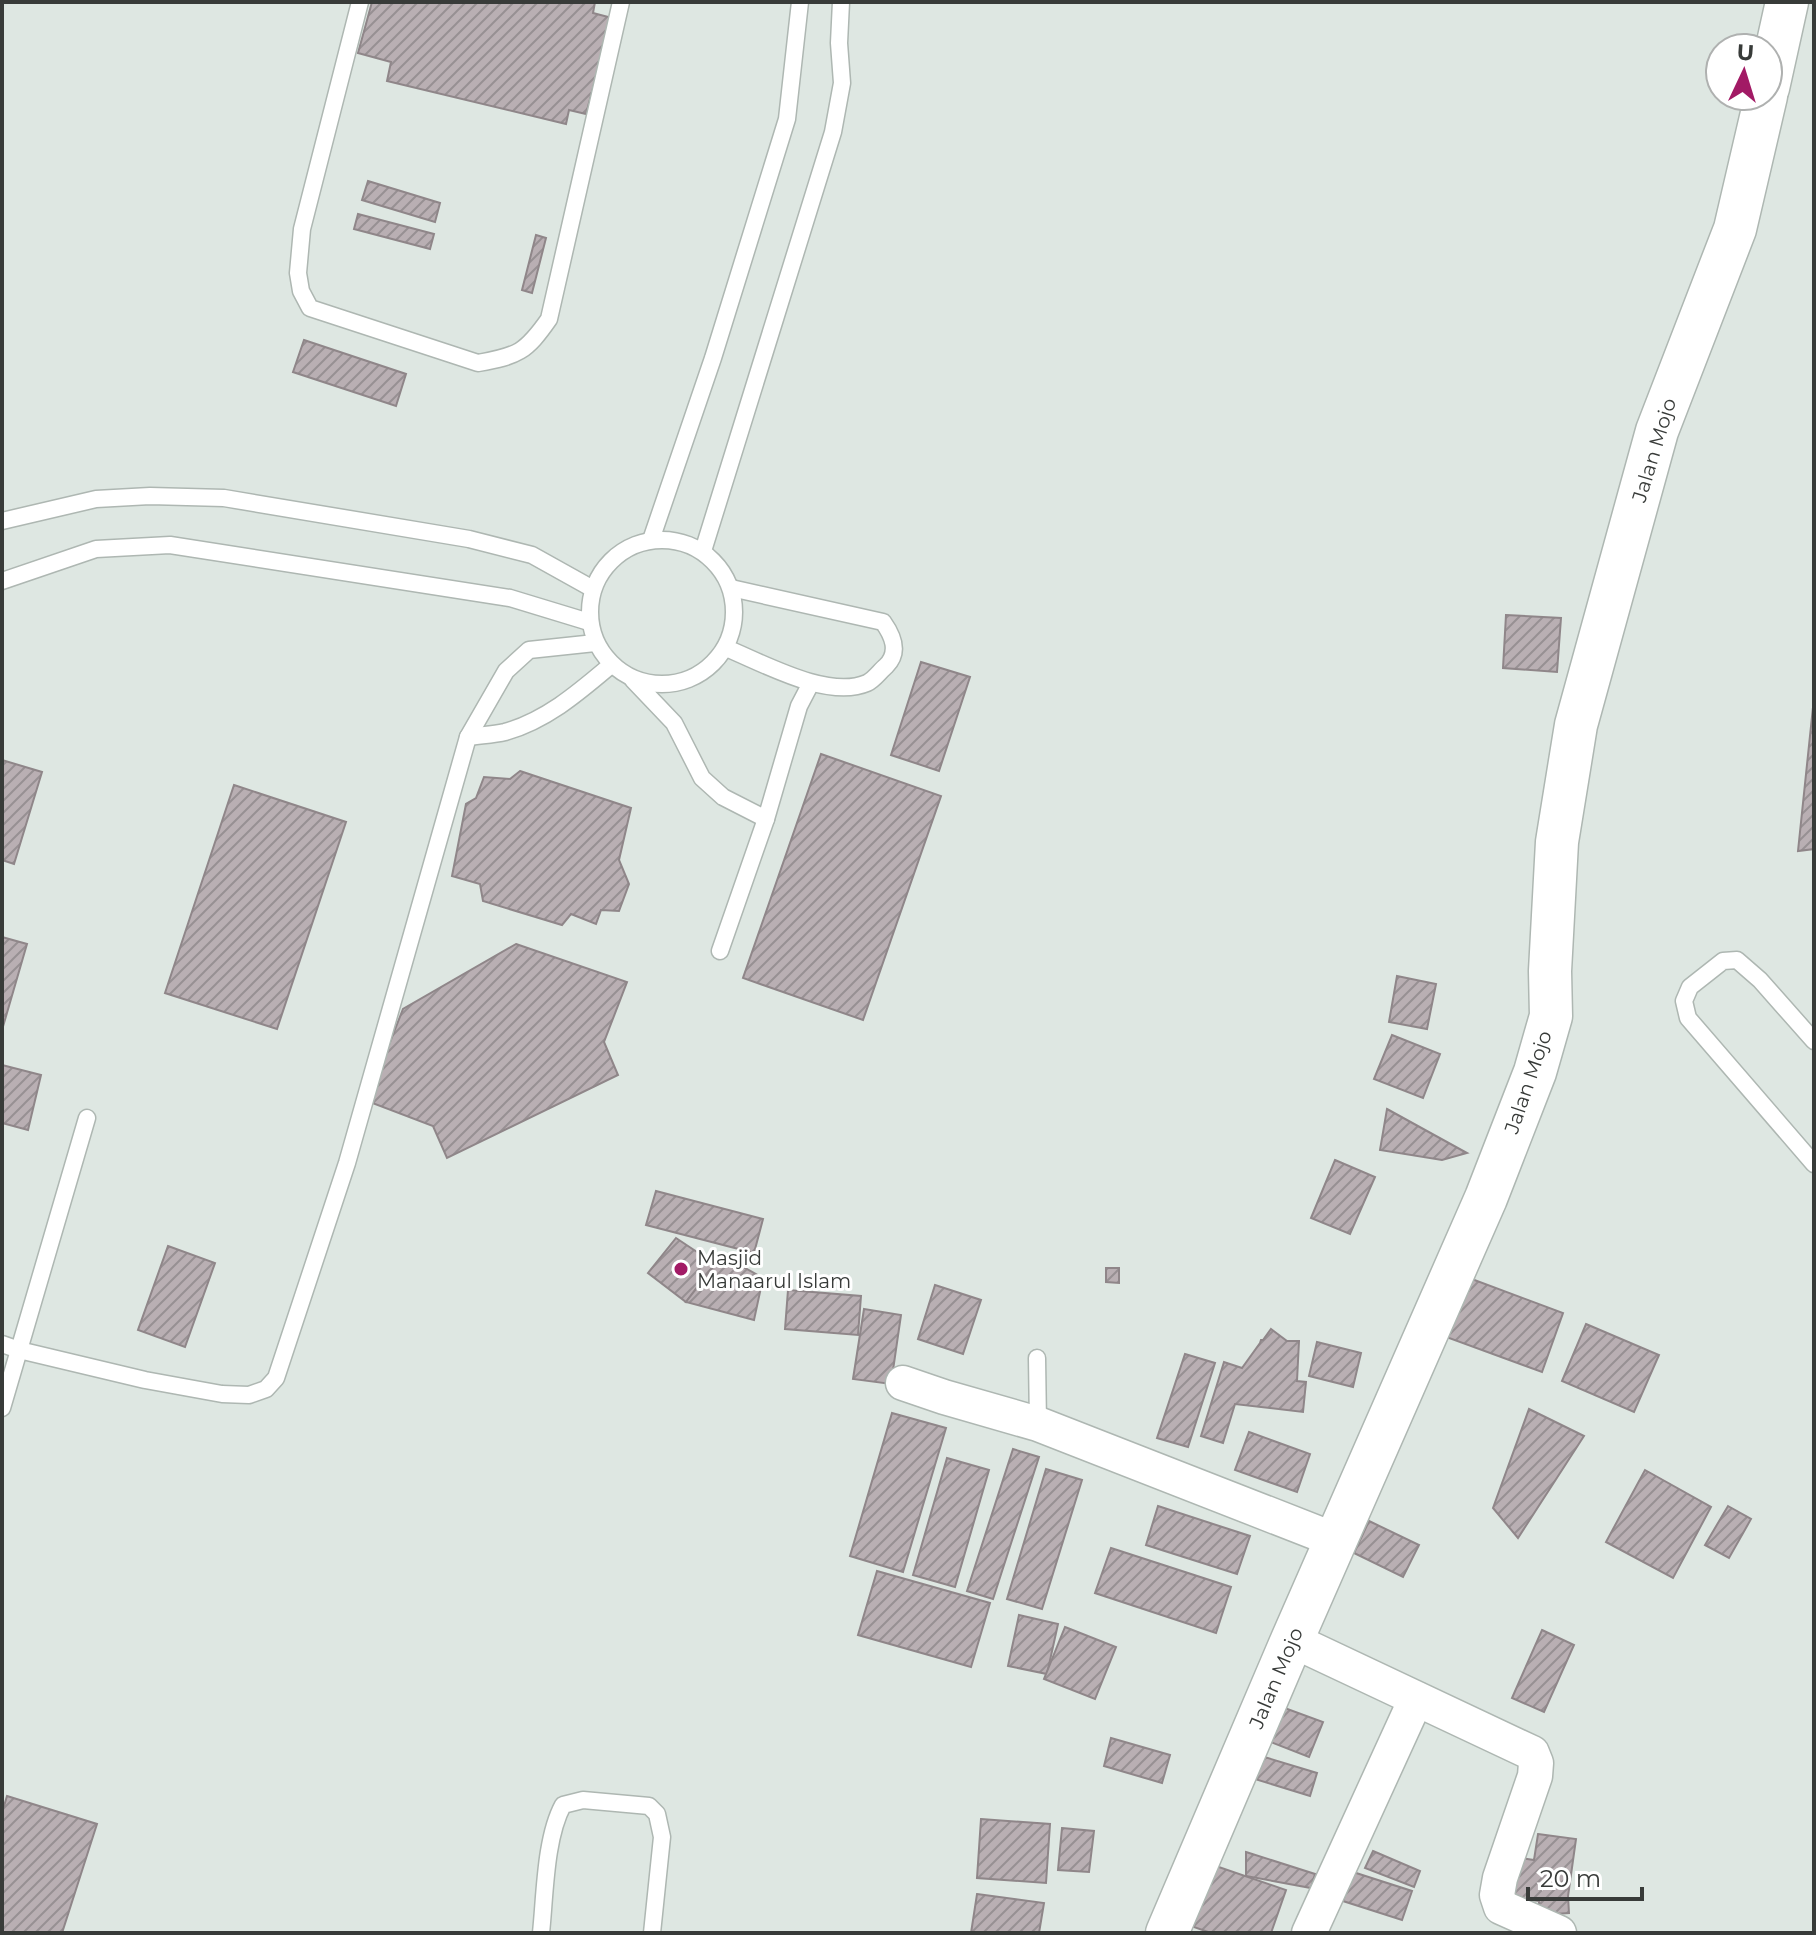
<svg xmlns="http://www.w3.org/2000/svg" width="1816" height="1935" font-family="Montserrat,sans-serif">
	<style>
		.building { fill: url(#building-hatch); stroke: #8f8689; stroke-width: 2 }
		.lines { fill: none; stroke-linecap: round; stroke-linejoin: round }
		.service-casing { stroke: #aeb7b2; stroke-width: 19 }
		.minor-casing { stroke: #aeb7b2; stroke-width: 37 }
		.tertiary-casing { stroke: #aeb7b2; stroke-width: 45 }
		.service { stroke: #fff; stroke-width: 16 }
		.minor { stroke: #fff; stroke-width: 34 }
		.tertiary { stroke: #fff; stroke-width: 42 }
		.poi-dot { fill: #a21a65; stroke: #fff; stroke-width: 3 }
		.labels { text-anchor: middle; dominant-baseline: central; stroke-width: 6; stroke-linejoin: round; paint-order: stroke }
		.street-label { font-size: 20px; fill: #383b39; stroke: #fff }
		.poi-label { font-size: 20px; fill: #383b39; stroke: #fff; text-anchor: start }
	</style>
	<defs>
		<pattern id="building-hatch" width="6" height="6" patternUnits="userSpaceOnUse" patternTransform="scale(2)"><rect width="6" height="6" fill="#b9afb3"/><path d="M-1 1l2-2M0 6l6-6M5 7l2-2" fill="none" stroke="#979093"/></pattern>
	</defs>
	<rect width="100%" height="100%" fill="#dee7e2"/>
	<!-- building -->
	<g class="building">
		<polygon points="372,2 595,2 593,13 612,18 586,114 569,110 566,124 387,81 391,62 358,53"/>
		<polygon points="368,181 440,203 435,222 362,200"/>
		<polygon points="358,214 434,234 430,249 354,229"/>
		<polygon points="536,235 546,238 532,293 522,290"/>
		<polygon points="304,340 406,374 396,406 293,372"/>
		<polygon points="1506,615 1561,618 1557,672 1503,668"/>
		<polygon points="921,662 970,677 939,771 891,755"/>
		<polygon points="1813,707 1814,849 1798,851"/>
		<polygon points="821,754 941,796 863,1020 743,978"/>
		<polygon points="2,760 42,772 14,864 2,860"/>
		<polygon points="520,771 631,808 619,860 629,884 619,911 601,910 596,924 571,914 562,925 483,901 480,884 452,876 466,804 476,798 484,777 510,779"/>
		<polygon points="234,785 346,822 277,1029 165,993"/>
		<polygon points="2,937 27,944 2,1030"/>
		<polygon points="516,944 627,982 604,1042 618,1075 447,1158 433,1126 367,1101 403,1009"/>
		<polygon points="1397,976 1436,984 1427,1029 1389,1022"/>
		<polygon points="1392,1035 1440,1054 1423,1098 1374,1079"/>
		<polygon points="2,1065 41,1075 28,1130 2,1123"/>
		<polygon points="1387,1109 1467,1153 1442,1160 1380,1150"/>
		<polygon points="1335,1160 1375,1177 1350,1234 1311,1218"/>
		<polygon points="656,1191 763,1219 754,1253 646,1225"/>
		<polygon points="676,1238 715,1264 686,1302 648,1273"/>
		<polygon points="168,1246 215,1263 185,1347 138,1330"/>
		<polygon points="722,1255 763,1278 754,1320 686,1302"/>
		<polygon points="1106,1268 1119,1268 1119,1283 1106,1282"/>
		<polygon points="1461,1275 1563,1313 1542,1372 1438,1334"/>
		<polygon points="935,1285 981,1300 963,1354 918,1339"/>
		<polygon points="788,1290 861,1296 858,1335 785,1329"/>
		<polygon points="864,1309 901,1315 891,1384 853,1379"/>
		<polygon points="1586,1324 1659,1355 1634,1412 1562,1381"/>
		<polygon points="1271,1329 1287,1341 1299,1341 1297,1381 1306,1382 1303,1412 1235,1404 1223,1443 1201,1436 1224,1362 1242,1368 1260,1343 1261,1340 1263,1340"/>
		<polygon points="1317,1342 1361,1353 1353,1387 1309,1376"/>
		<polygon points="1185,1354 1215,1363 1188,1447 1157,1438"/>
		<polygon points="1529,1409 1584,1436 1518,1538 1493,1508"/>
		<polygon points="892,1413 946,1428 903,1572 850,1556"/>
		<polygon points="1249,1432 1310,1454 1297,1492 1235,1470"/>
		<polygon points="1013,1449 1039,1457 993,1599 967,1591"/>
		<polygon points="947,1458 989,1470 955,1587 913,1575"/>
		<polygon points="1046,1469 1082,1480 1042,1609 1007,1599"/>
		<polygon points="1645,1470 1711,1507 1673,1578 1606,1542"/>
		<polygon points="1158,1506 1250,1536 1237,1574 1146,1545"/>
		<polygon points="1728,1506 1751,1519 1729,1558 1705,1545"/>
		<polygon points="1369,1521 1419,1545 1403,1577 1354,1553"/>
		<polygon points="1111,1548 1231,1587 1216,1633 1095,1593"/>
		<polygon points="877,1571 990,1603 971,1667 858,1635"/>
		<polygon points="1019,1615 1058,1624 1047,1674 1008,1666"/>
		<polygon points="1065,1627 1116,1647 1095,1699 1044,1679"/>
		<polygon points="1542,1630 1574,1645 1544,1712 1512,1698"/>
		<polygon points="1271,1703 1323,1722 1309,1757 1258,1737"/>
		<polygon points="1111,1738 1170,1755 1162,1783 1104,1766"/>
		<polygon points="1248,1752 1317,1773 1310,1796 1242,1775"/>
		<polygon points="7,1796 97,1824 62,1933 2,1933 2,1813"/>
		<polygon points="981,1819 1050,1824 1046,1883 977,1878"/>
		<polygon points="1062,1828 1094,1831 1089,1872 1058,1870"/>
		<polygon points="1538,1834 1576,1839 1568,1896 1569,1913 1539,1915 1539,1901 1508,1897 1513,1857 1534,1860"/>
		<polygon points="1373,1851 1420,1871 1414,1887 1365,1868"/>
		<polygon points="1246,1852 1315,1874 1311,1888 1246,1876"/>
		<polygon points="1210,1864 1286,1890 1271,1933 1211,1933 1188,1925"/>
		<polygon points="1353,1872 1412,1891 1402,1920 1343,1901"/>
		<polygon points="977,1894 1044,1903 1039,1933 971,1933"/>
	</g>
	<g class="lines">
		<!-- service casing -->
		<g class="service-casing">
			<g id="service">
				<path d="M360,2L302,229L298,273L301,291L310,308L478,363C518,356 526,352 549,319L621,2"/>
				<polyline points="2,521 96,499 150,496 224,498 469,539 532,555 593,589"/>
				<circle cx="662" cy="612" r="72"/>
				<polyline points="651,540 713,358 787,119 800,2"/>
				<polyline points="703,551 833,132 842,83 839,43 841,2"/>
				<polyline points="2,581 96,549 170,545 510,598 589,622"/>
				<path d="M726,648C763,663 828,700 867,683C874,680 880,671 886,666C900,652 893,636 883,622L731,588"/>
				<polyline points="633,680 674,723 702,778 723,797 766,819"/>
				<path d="M468,737C480,735 493,735 505,732C547,720 579,692 611,665"/>
				<polyline points="720,951 766,819 799,706 811,683"/>
				<polyline points="1814,1041 1760,980 1737,960 1723,961 1690,987 1684,1001 1688,1018 1814,1164"/>
				<polyline points="2,1344 19,1350 145,1380 222,1394 249,1395 266,1389 276,1378 347,1163 468,737 506,671 529,650 595,643"/>
				<polyline points="1037,1358 1038,1424"/>
				<polyline points="2,1408 87,1118"/>
				<path d="M541,1933C545,1896 545,1838 563,1805L583,1800L649,1806L657,1814L662,1837L652,1933"/>
			</g>
		</g>
		<!-- minor casing -->
		<g class="minor-casing">
			<g id="minor">
				<polyline points="903,1383 944,1397 1038,1424 1335,1540"/>
				<polyline points="1292,1640 1532,1753 1536,1763 1535,1776 1500,1878 1497,1895 1501,1907 1559,1933"/>
				<polyline points="1309,1933 1416,1699"/>
			</g>
		</g>
		<!-- tertiary casing -->
		<g class="tertiary-casing">
			<g id="tertiary">
				<polyline points="1768,88 1787,2"/>
				<polyline points="1167,1933 1292,1640 1486,1198 1535,1072 1551,1016 1550,971 1557,842 1576,725 1657,431 1735,229 1766,96"/>
			</g>
		</g>
		<!-- service -->
		<use href="#service" class="service"/>
		<!-- minor -->
		<use href="#minor" class="minor"/>
		<!-- tertiary -->
		<use href="#tertiary" class="tertiary"/>
	</g>
	<!-- markers -->
	<circle class="poi-dot" cx="681" cy="1269" r="8"/>
	<g class="labels">
		<!-- street labels -->
		<g class="street-label">
			<text transform="translate(1654 450) rotate(-73)">Jalan Mojo</text>
			<text transform="translate(1528 1082) rotate(-71)">Jalan Mojo</text>
			<text transform="translate(1276 1678) rotate(-67)">Jalan Mojo</text>
		</g>
		<!-- poi labels -->
		<g class="poi-label">
			<text x="697" y="1258">Masjid<tspan x="697" dy="23">Manaarul Islam</tspan></text>
		</g>
	</g>
	<!-- border -->
	<rect width="1816" height="1935" fill="none" stroke="#383b39" stroke-width="8"/>
	<!-- north arrow -->
	<g transform="translate(1744 72) rotate(4)"><circle r="38" fill="#ffffff" stroke="#afb1b0" stroke-width="2"/>
	<path d="M0-6L14 30L0 20L-14 30Z" fill="#a21a65"/>
	<text y="-12" font-size="22" font-weight="bold" text-anchor="middle" fill="#383b39">U</text>
	</g>
	<!-- scale -->
	<path d="M1528 1887v12h114v-12" fill="none" stroke="#383b39" stroke-width="4"/>
	<text x="1540" y="1887" font-size="24" fill="#383b39" stroke="#ffffff" stroke-width="6" paint-order="stroke">20 m</text>
</svg>
